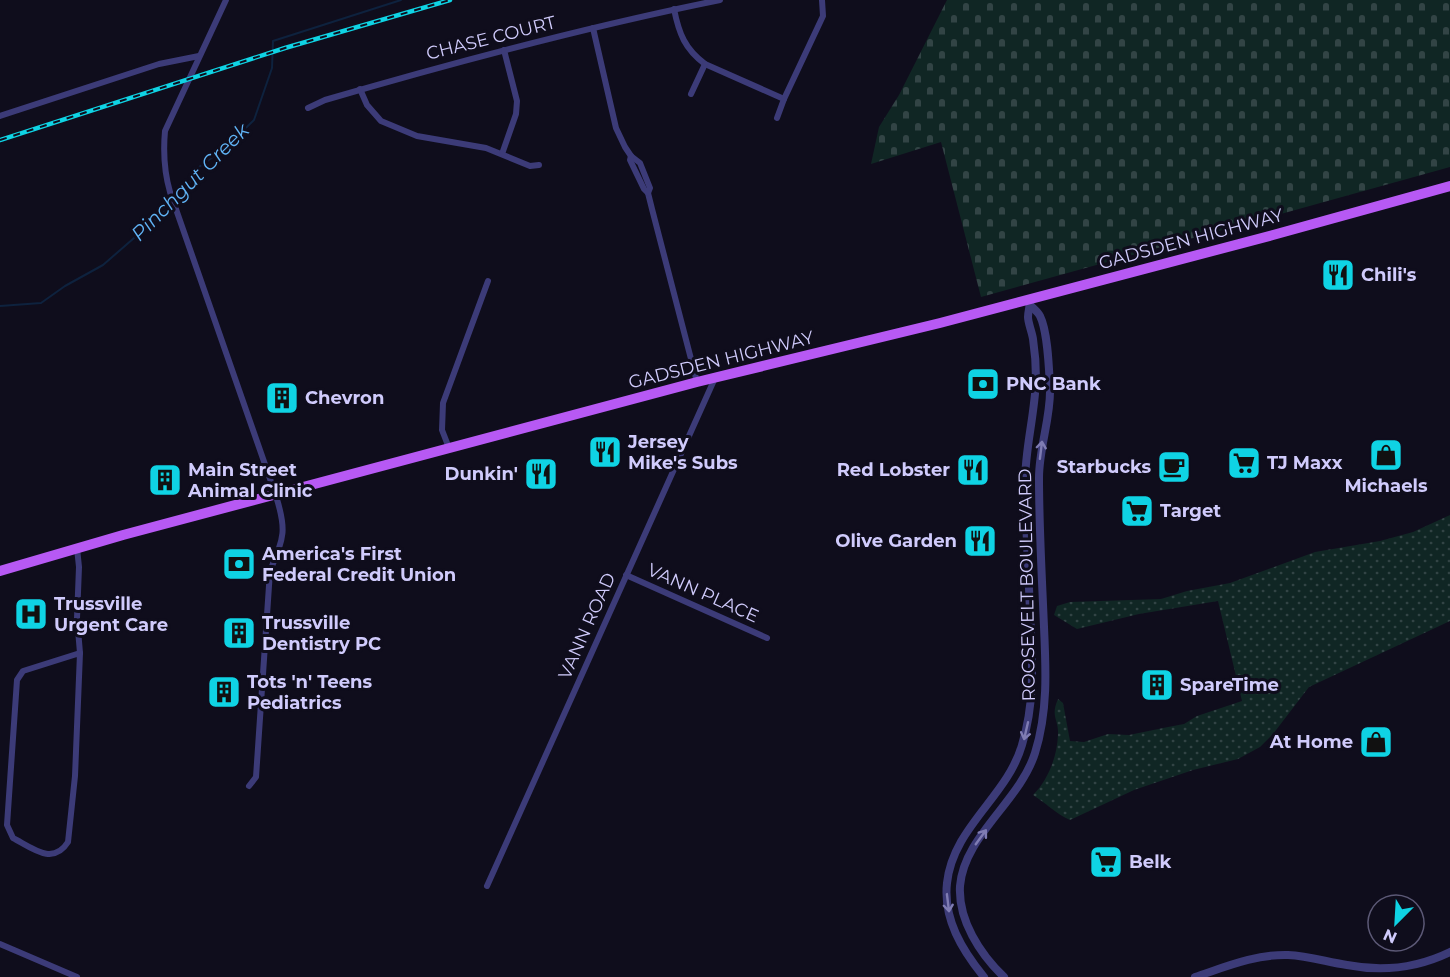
<svg xmlns="http://www.w3.org/2000/svg" width="1450" height="977" font-family="Montserrat,sans-serif">
	<style>
		.grass { fill: url(#grass-dots) }
		.cemetery { fill: url(#cemetery-stones) }
		.lines { fill: none; stroke-linecap: round; stroke-linejoin: round }
		.stream { stroke: #0e223e; stroke-width: 2 }
		.minor { stroke: #3c3b78; stroke-width: 6 }
		.tertiary { stroke: #3c3b78; stroke-width: 8 }
		.primary { stroke: #b759f4; stroke-width: 10 }
		.rail-casing { stroke: #0fd3e4; stroke-width: 4.5 }
		.rail { stroke: #0f0d1c; stroke-width: 2; stroke-dasharray: 7; stroke-linecap: butt }
		.oneway { stroke: #7f7cb3 }
		.labels { text-anchor: middle; dominant-baseline: central; stroke-width: 6; stroke-linejoin: round; paint-order: stroke }
		.street-label { font-size: 18px; fill: #d0cbfc; stroke: #0f0d1c }
		.poi-label { font-size: 18px; font-weight: bold; fill: #d0cbfc; stroke: #0f0d1c; text-anchor: start }
		.water-label { font-size: 20px; font-style: italic; fill: #60b3f5; stroke: #0f0d1c }
	</style>
	<defs>
		<pattern id="grass-dots" width="8" height="8" patternUnits="userSpaceOnUse" patternTransform="scale(1.5)"><rect width="8" height="8" fill="#102624"/><path d="M2 2h.1M6 6h.1" fill="none" stroke="#324445" stroke-width="1.8" stroke-linecap="round"/></pattern>
		<pattern id="cemetery-stones" width="16" height="16" patternUnits="userSpaceOnUse" patternTransform="scale(1.5)"><rect width="16" height="16" fill="#102624"/><path d="M2 7V4a2 2 0 0 1 4 0v3zM10 15v-3a2 2 0 0 1 4 0v3z" fill="#324445"/></pattern>
	</defs>
	<rect width="100%" height="100%" fill="#0f0d1c"/>
	<!-- grass -->
	<path class="grass" d="M1450,515V621L1309,687L1273,734L1260,747L1238,759L1193,770L1134,790L1070,820C1056,814 1046,803 1033,795C1048,780 1057,757 1058,735C1059,719 1050,717 1058,699L1063,703L1070,741L1084,742L1108,734L1129,735L1168,727L1184,724L1197,716L1242,701L1218,601L1139,614L1077,629L1054,615L1057,606L1070,602L1161,599L1187,591L1230,583L1315,552L1380,541L1413,532Z"/>
	<!-- cemetery -->
	<polygon class="cemetery" points="947,0 1450,0 1450,167 981,297 941,142 871,164 879,127 899,95"/>
	<g class="lines">
		<!-- stream -->
		<g class="stream">
			<polyline points="176,201 182,195 199,167 224,149 254,120 272,68 273,41 401,0"/>
			<polyline points="0,306 41,303 65,286 103,265 172,205"/>
		</g>
		<!-- minor -->
		<g class="minor">
			<path d="M226,0L165,131C163,153 164,171 170,192L276,496C287,531 284,537 270,571L256,777L249,786"/>
			<path d="M674,9C679,34 685,49 705,64L784,99"/>
			<polyline points="593,28 616,128 625,147 631,156 640,163 650,188 648,193 652,209 697,382"/>
			<polyline points="360,89 367,105 381,121 417,136 486,148 530,166 539,165"/>
			<polyline points="691,94 705,64"/>
			<path d="M308,108L325,100C455,62 586,27 720,0"/>
			<polyline points="0,116 159,64 199,56"/>
			<polyline points="777,118 784,99 823,16 822,0"/>
			<polyline points="502,154 516,114 517,101 504,50"/>
			<polyline points="631,156 630,160 644,189 648,193"/>
			<polyline points="449,448 442,430 443,403 488,281"/>
			<polyline points="77,548 79,567 77,618 80,653"/>
			<polyline points="626,575 767,638"/>
			<path d="M80,653L75,776L68,842C53,866 32,848 13,838L7,825L17,680L23,671Z"/>
			<polyline points="487,886 715,378"/>
			<polyline points="0,944 77,977"/>
		</g>
		<!-- tertiary -->
		<g class="tertiary">
			<path d="M984,977C962,950 943,919 947,883C953,827 1007,797 1022,745C1036,699 1032,657 1030,610C1028,568 1026,525 1025,483C1025,448 1035,414 1036,379C1036,366 1035,352 1033,339C1032,332 1028,323 1028,317C1028,310 1031,306 1029,299"/>
			<path d="M1004,977C980,954 958,920 960,886C964,836 1020,801 1035,753C1048,712 1046,670 1044,627C1042,578 1039,528 1039,478C1039,447 1051,418 1050,388C1049,369 1048,332 1040,316C1038,312 1034,309 1031,306"/>
			<path d="M1195,977C1225,967 1256,954 1288,955C1309,956 1327,962 1347,965C1383,972 1417,968 1450,952"/>
		</g>
		<!-- primary -->
		<polyline class="primary" points="0,571 123,535 697,382 940,323 1273,235 1450,186"/>
		<!-- rail casing -->
		<g class="rail-casing">
			<polyline id="rail" points="0,140 285,48 450,0"/>
		</g>
		<!-- rail -->
		<use href="#rail" class="rail"/>
	</g>
	<!-- one-way arrows -->
	<defs><path id="oneway-shaft" d="M-6 0H5M1.5-3L5.5 0L1.5 3" fill="none" stroke-width="1.6" stroke-linecap="round" stroke-linejoin="round" transform="scale(1.5)"/></defs>
	<g class="oneway">
		<use href="#oneway-shaft" transform="translate(1041 450) rotate(-83)"/>
		<use href="#oneway-shaft" transform="translate(1026 731) rotate(103)"/>
		<use href="#oneway-shaft" transform="translate(981 837) rotate(-54)"/>
		<use href="#oneway-shaft" transform="translate(948 903) rotate(83)"/>
	</g>
	<!-- icons -->
	<defs>
		<g id="restaurant-square" transform="scale(1.725)"><rect x="-9" y="-9" width="18" height="18" rx="4" fill="#0fd3e4" stroke="#0f0d1c"/><path d="M-5-6h1v4h1v-4h1v4h1v-4h1v5L-1.5 .5V6h-2V.5L-5-1ZM5-6V6H3V1.5H1.5Q1.5-4 5-6Z" fill="#111"/></g>
		<g id="bank-square" transform="scale(1.725)"><rect x="-9" y="-9" width="18" height="18" rx="4" fill="#0fd3e4" stroke="#0f0d1c"/><path d="M-6-4H6V4H-6ZM0-2.3a2.3 2.3 0 1 0 0 4.6a2.3 2.3 0 1 0 0-4.6Z" fill="#111"/></g>
		<g id="building-square" transform="scale(1.725)"><rect x="-9" y="-9" width="18" height="18" rx="4" fill="#0fd3e4" stroke="#0f0d1c"/><path d="M-4-6H4V6H1V3H-1V6H-4ZM-2.5-4.3h1.7v1.8h-1.7ZM.8-4.3h1.7v1.8H.8ZM-2.5-1h1.7V.8h-1.7ZM.8-1h1.7V.8H.8Z" fill="#111"/></g>
		<g id="shop-square" transform="scale(1.725)"><rect x="-9" y="-9" width="18" height="18" rx="4" fill="#0fd3e4" stroke="#0f0d1c"/><path d="M-5-2.5h2.3a2.7 3.5 0 0 1 5.4 0H5L5.5 6h-11ZM-1.5-2.5h3a1.5 2.3 0 0 0-3 0Z" fill="#111"/></g>
		<g id="supermarket-square" transform="scale(1.725)"><rect x="-9" y="-9" width="18" height="18" rx="4" fill="#0fd3e4" stroke="#0f0d1c"/><path d="M-6-5.5h2.5l.6 2H6L4.5 2H-2.5L-4.4-4H-6ZM-1.5 3.2a1.3 1.3 0 1 0 .1 0ZM3 3.2a1.3 1.3 0 1 0 .1 0Z" fill="#111"/></g>
		<g id="cafe-square" transform="scale(1.725)"><rect x="-9" y="-9" width="18" height="18" rx="4" fill="#0fd3e4" stroke="#0f0d1c"/><path d="M-5.5-4.5H6V0H3Q3 3.5 0 3.5H-2.5Q-5.5 3.5-5.5 0ZM3-3.2v2h1.7v-2ZM-6 4.5H4V6H-6Z" fill="#111"/></g>
		<g id="hospital-square" transform="scale(1.725)"><rect x="-9" y="-9" width="18" height="18" rx="4" fill="#0fd3e4" stroke="#0f0d1c"/><path d="M-5-5h3v3.5h4V-5h3V5h-3V1.5h-4V5h-3Z" fill="#111"/></g>
	</defs>
	<g fill-rule="evenodd">
		<use href="#restaurant-square" x="1338" y="275"/>
		<use href="#bank-square" x="983" y="384"/>
		<use href="#building-square" x="282" y="398"/>
		<use href="#restaurant-square" x="605" y="452"/>
		<use href="#shop-square" x="1386" y="455"/>
		<use href="#supermarket-square" x="1244" y="463"/>
		<use href="#cafe-square" x="1174" y="467"/>
		<use href="#restaurant-square" x="973" y="470"/>
		<use href="#restaurant-square" x="541" y="474"/>
		<use href="#building-square" x="165" y="480"/>
		<use href="#supermarket-square" x="1137" y="511"/>
		<use href="#restaurant-square" x="980" y="541"/>
		<use href="#bank-square" x="239" y="564"/>
		<use href="#hospital-square" x="31" y="614"/>
		<use href="#building-square" x="239" y="633"/>
		<use href="#building-square" x="1157" y="685"/>
		<use href="#building-square" x="224" y="692"/>
		<use href="#shop-square" x="1376" y="742"/>
		<use href="#supermarket-square" x="1106" y="862"/>
	</g>
	<g class="labels">
		<!-- street labels -->
		<g class="street-label">
			<text transform="translate(491 38) rotate(-14)">CHASE COURT</text>
			<text transform="translate(1191 239) rotate(-15)">GADSDEN HIGHWAY</text>
			<text transform="translate(721 360) rotate(-14)">GADSDEN HIGHWAY</text>
			<text transform="translate(1027 585) rotate(-91)">ROOSEVELT BOULEVARD</text>
			<text transform="translate(703 593) rotate(24)">VANN PLACE</text>
			<text transform="translate(587 626) rotate(-66)">VANN ROAD</text>
		</g>
		<!-- poi labels -->
		<g class="poi-label">
			<text x="1361" y="275">Chili's</text>
			<text x="1006" y="384">PNC Bank</text>
			<text x="305" y="398">Chevron</text>
			<text x="628" y="442">Jersey<tspan x="628" dy="21">Mike's Subs</tspan></text>
			<text x="1267" y="463">TJ Maxx</text>
			<text x="1151" y="467" text-anchor="end">Starbucks</text>
			<text x="188" y="470">Main Street<tspan x="188" dy="21">Animal Clinic</tspan></text>
			<text x="950" y="470" text-anchor="end">Red Lobster</text>
			<text x="518" y="474" text-anchor="end">Dunkin'</text>
			<text x="1386" y="486" text-anchor="middle">Michaels</text>
			<text x="1160" y="511">Target</text>
			<text x="957" y="541" text-anchor="end">Olive Garden</text>
			<text x="262" y="554">America's First<tspan x="262" dy="21">Federal Credit Union</tspan></text>
			<text x="54" y="604">Trussville<tspan x="54" dy="21">Urgent Care</tspan></text>
			<text x="262" y="623">Trussville<tspan x="262" dy="21">Dentistry PC</tspan></text>
			<text x="247" y="682">Tots 'n' Teens<tspan x="247" dy="21">Pediatrics</tspan></text>
			<text x="1180" y="685">SpareTime</text>
			<text x="1353" y="742" text-anchor="end">At Home</text>
			<text x="1129" y="862">Belk</text>
		</g>
		<!-- water labels -->
		<g class="water-label">
			<text transform="translate(190 182) rotate(-45)">Pinchgut Creek</text>
		</g>
	</g>
	<!-- north arrow -->
	<g transform="translate(1396 923) rotate(204)"><circle r="28" fill="#0f0d1c" stroke="#5c5976" stroke-width="1.5"/>
	<path d="M0-4.5L10 22L0 15L-10 22Z" fill="#0fd3e4"/>
	<text y="-9" font-size="16" font-weight="bold" text-anchor="middle" fill="#d0cbfc">N</text>
	</g>
</svg>
